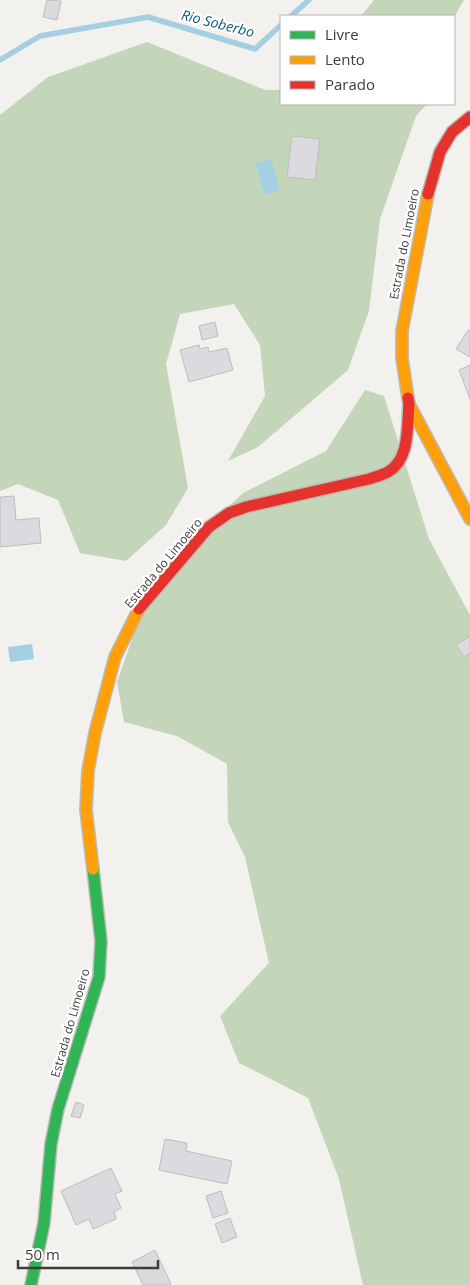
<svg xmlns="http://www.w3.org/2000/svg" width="470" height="1285" font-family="'Open Sans',sans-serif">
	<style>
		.forest { fill: #c3d6b9 }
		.water { fill: #a4cfe3 }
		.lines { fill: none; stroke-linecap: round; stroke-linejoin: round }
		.stream { stroke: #a4cfe3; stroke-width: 5.5 }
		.building { fill: #dbdadf; stroke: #bebdbd }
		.fast-casing { stroke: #bbbbb8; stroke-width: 14 }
		.slow-casing { stroke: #bbbbb8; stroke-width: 14 }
		.jam-casing { stroke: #bbbbb8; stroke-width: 14 }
		.fast { stroke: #30b455; stroke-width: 11 }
		.slow { stroke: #ff9f0a; stroke-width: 11 }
		.jam { stroke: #e5322d; stroke-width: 11 }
		.labels { text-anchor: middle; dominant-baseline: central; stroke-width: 4.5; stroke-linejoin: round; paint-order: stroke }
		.street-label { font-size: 12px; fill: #3e3d3a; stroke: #fff }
		.water-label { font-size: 14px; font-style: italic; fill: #075978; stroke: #fff }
	</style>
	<rect width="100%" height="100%" fill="#f2f1ed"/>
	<!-- forest -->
	<g class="forest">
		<polygon points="374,0 464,0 454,17 361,16"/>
		<polygon points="147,42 265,90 281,90 281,104 427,104 416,116 380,219 369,311 348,370 258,447 228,461 265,396 260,345 234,304 180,314 166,364 188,488 166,525 126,561 80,553 58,500 18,484 0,491 0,115 48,77"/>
		<polygon points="365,390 384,396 429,539 470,615 470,1285 363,1285 339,1179 308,1098 239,1063 220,1016 269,963 245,857 228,822 227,764 177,736 124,722 117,682 139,619 210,524 243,493 326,451"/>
	</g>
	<!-- water -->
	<g class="water">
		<polygon points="271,159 280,190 265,195 255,163"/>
		<polygon points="32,644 34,659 10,662 8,647"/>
	</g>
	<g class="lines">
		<!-- stream -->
		<g class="stream">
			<polyline points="291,16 309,0"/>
			<polyline points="0,60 40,36 148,17 255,49 281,25"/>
		</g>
	</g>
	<!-- building -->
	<g class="building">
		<polygon points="47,0 61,1 57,20 43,17"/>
		<polygon points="292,136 320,139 315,180 287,177"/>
		<polygon points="215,322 218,336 202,340 199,326"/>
		<polygon points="468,330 470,331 470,357 456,349"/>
		<polygon points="199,345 200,349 208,347 209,352 227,348 233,370 189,382 180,350"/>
		<polygon points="470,365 470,399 459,370"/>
		<polygon points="14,496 16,520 39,518 41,543 0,547 0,497"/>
		<polygon points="470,636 470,653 464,657 456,645"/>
		<polygon points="76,1102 84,1105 80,1118 71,1116"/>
		<polygon points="165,1139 187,1143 186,1151 232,1161 227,1184 159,1170"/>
		<polygon points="111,1168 122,1191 115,1194 121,1208 114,1212 116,1219 93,1229 89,1219 76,1225 61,1191"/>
		<polygon points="221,1191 228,1213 213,1218 206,1196"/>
		<polygon points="230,1218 237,1237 222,1243 215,1224"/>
		<polygon points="155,1250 171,1284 169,1285 143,1285 132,1262"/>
	</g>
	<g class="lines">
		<!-- fast casing -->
		<g class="fast-casing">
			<polyline id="fast" points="31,1285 44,1223 51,1144 58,1109 99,977 101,941 93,869"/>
		</g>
		<!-- slow casing -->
		<g class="slow-casing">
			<g id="slow">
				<polyline points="408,398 402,358 402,331 428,194"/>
				<polyline points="409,404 470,519"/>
				<polyline points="93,869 86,810 88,771 95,733 115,657 139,609"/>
			</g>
		</g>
		<!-- jam casing -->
		<g class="jam-casing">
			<g id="jam">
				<polyline points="428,194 440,152 452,132 470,117"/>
				<path d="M139,609L209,527L229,513L246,507L369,479C375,477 382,475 388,472C410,459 407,427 409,404L408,398"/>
			</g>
		</g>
		<!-- fast -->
		<use href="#fast" class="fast"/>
		<!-- slow -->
		<use href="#slow" class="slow"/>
		<!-- jam -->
		<use href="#jam" class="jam"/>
	</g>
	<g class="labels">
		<!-- street labels -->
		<g class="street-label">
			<text transform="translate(404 244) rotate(-79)">Estrada do Limoeiro</text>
			<text transform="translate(163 563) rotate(-50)">Estrada do Limoeiro</text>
			<text transform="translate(70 1023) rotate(-74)">Estrada do Limoeiro</text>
		</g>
		<!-- water labels -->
		<g class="water-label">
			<text transform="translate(218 23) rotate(14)">Rio Soberbo</text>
		</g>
	</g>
	<!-- legend -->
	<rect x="280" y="15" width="175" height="90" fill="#ffffff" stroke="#b2b1b0"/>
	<rect x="290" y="31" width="25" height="8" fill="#30b455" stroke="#b2b1b0"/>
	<text x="325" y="40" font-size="15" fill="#3e3d3a">Livre</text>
	<rect x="290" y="56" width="25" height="8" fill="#ff9f0a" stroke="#b2b1b0"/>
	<text x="325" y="65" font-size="15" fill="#3e3d3a">Lento</text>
	<rect x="290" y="81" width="25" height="8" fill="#e5322d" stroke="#b2b1b0"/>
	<text x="325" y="90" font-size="15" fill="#3e3d3a">Parado</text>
	<!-- scale -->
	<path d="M18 1260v8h140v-8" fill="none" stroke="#3e3d3a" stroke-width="2.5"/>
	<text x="25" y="1260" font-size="15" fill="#3e3d3a" stroke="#ffffff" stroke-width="4" paint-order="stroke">50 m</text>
</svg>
